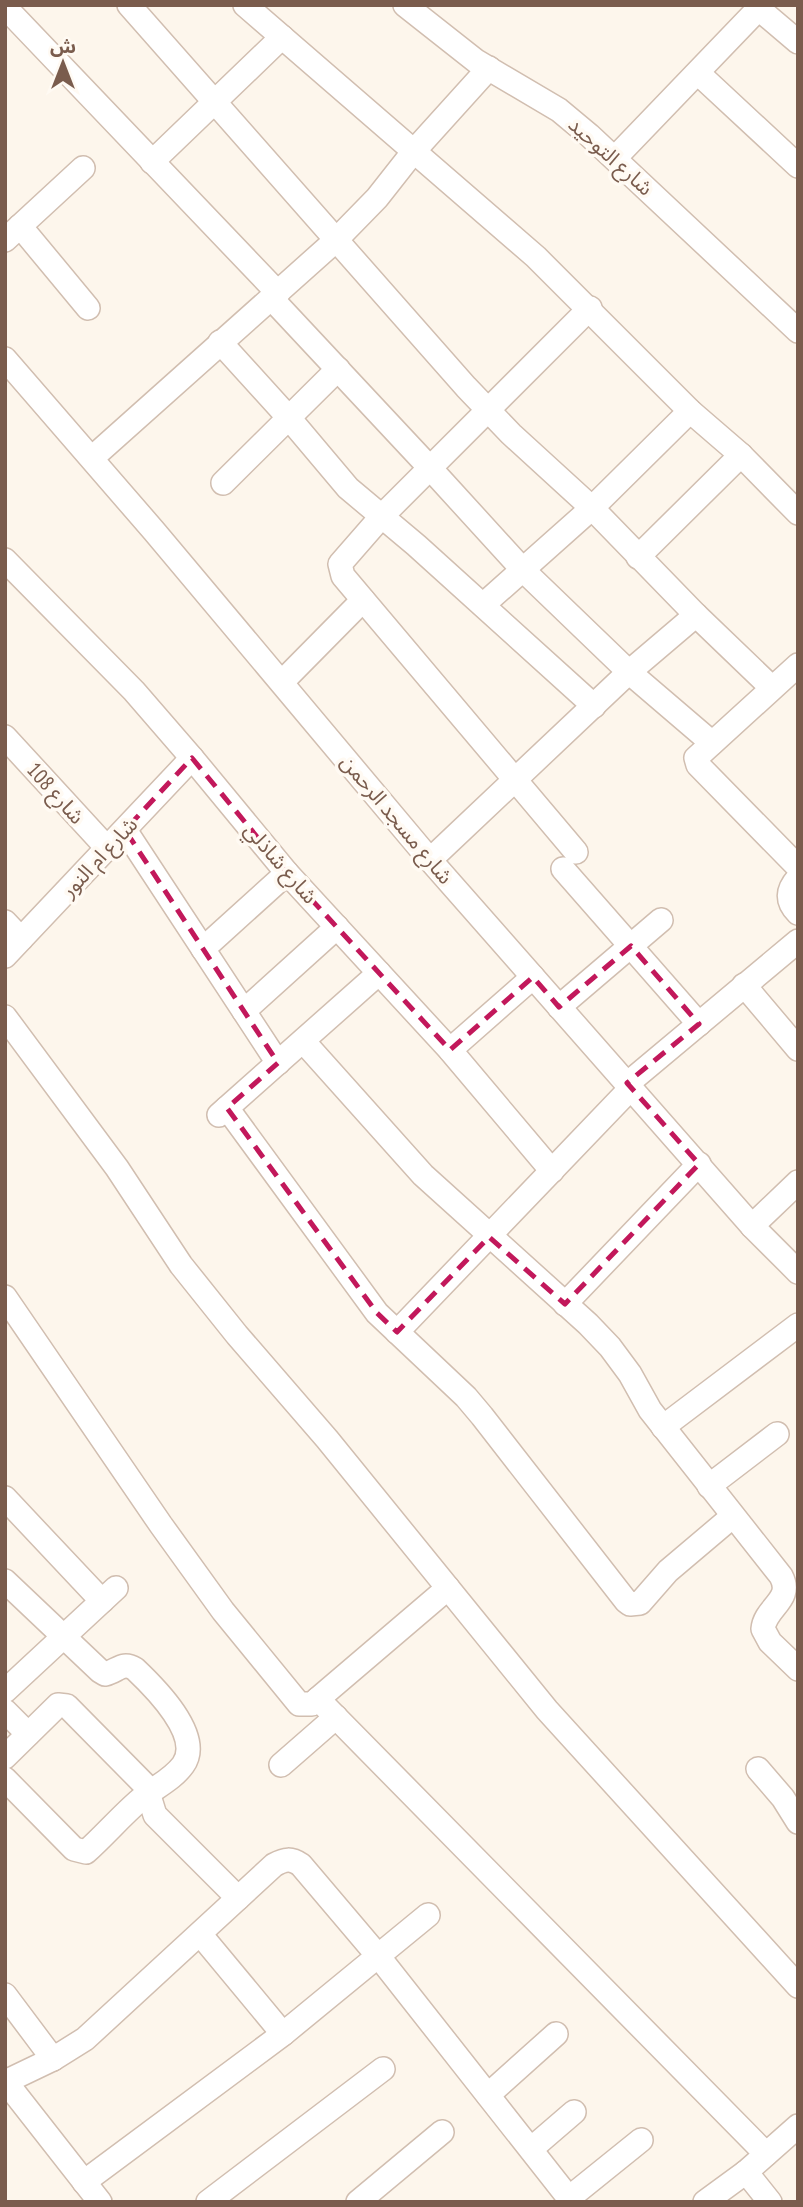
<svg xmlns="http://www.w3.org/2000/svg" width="803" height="2207" font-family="'PT Sans Narrow','Noto Sans Arabic',sans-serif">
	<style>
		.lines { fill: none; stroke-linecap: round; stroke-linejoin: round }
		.minor-casing { stroke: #d1beb0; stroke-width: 26 }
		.minor { stroke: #fff; stroke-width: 23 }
		.marked { fill: none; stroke: #c2185b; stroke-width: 5; stroke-dasharray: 14 9; stroke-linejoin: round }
		.labels { text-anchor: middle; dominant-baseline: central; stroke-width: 7; stroke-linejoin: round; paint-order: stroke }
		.street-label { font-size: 21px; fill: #7a5c4d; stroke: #fffaf3 }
	</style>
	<rect width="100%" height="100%" fill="#fdf6ec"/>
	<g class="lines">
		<!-- minor casing -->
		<g class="minor-casing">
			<g id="minor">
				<polyline points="129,5 466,387 511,434 592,508 696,615 772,688"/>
				<polyline points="245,5 536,257 690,411 741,455 798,513"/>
				<polyline points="405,5 476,61 559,110 589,135 798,331"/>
				<polyline points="5,7 278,293"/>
				<polyline points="759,9 798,42"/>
				<polyline points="699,74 798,166"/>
				<polyline points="615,158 762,5"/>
				<polyline points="152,162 282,37"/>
				<polyline points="20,226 88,308"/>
				<polyline points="5,240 83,168"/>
				<polyline points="272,299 430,468 523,570 629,672 712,743"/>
				<polyline points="220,342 289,418 348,488 416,545 594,706"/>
				<polyline points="5,359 154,531 430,860 752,1226 798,1272"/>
				<polyline points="92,458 335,241 377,198 414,151 489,68"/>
				<polyline points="223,483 338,369"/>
				<polyline points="638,557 741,455"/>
				<polyline points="5,560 134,691 192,758 287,873 450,1050 552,1171"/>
				<polyline points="483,605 592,508 690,411"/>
				<polyline points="798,665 696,758 698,765 798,867"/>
				<polyline points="282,682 363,600"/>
				<polyline points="5,737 108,849"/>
				<polyline points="125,830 278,1063"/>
				<polyline points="576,852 343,576 340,564 381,517 590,308"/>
				<polyline points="430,860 629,672 696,615"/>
				<polyline points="563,869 699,1024"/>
				<path d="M798,878C787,890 786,901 798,913"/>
				<polyline points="5,922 21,939"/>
				<polyline points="203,949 287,873"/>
				<polyline points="5,956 192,758"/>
				<polyline points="744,985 798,1049"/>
				<polyline points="559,1007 661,920"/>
				<polyline points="244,1011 337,927"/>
				<polyline points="5,1017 117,1168 181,1265 237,1335 327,1439 547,1710 798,1986"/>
				<path d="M303,1041L423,1175L588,1324L610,1347L630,1374L650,1410L781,1576C794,1600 765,1607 763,1629L770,1642L798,1669"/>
				<polyline points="450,1050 533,977"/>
				<polyline points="627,1084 798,941"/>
				<polyline points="227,1108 377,1313 466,1397 482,1416 626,1601 630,1604 640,1603 668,1571 733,1516"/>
				<polyline points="219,1115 379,973"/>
				<polyline points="752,1226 798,1182"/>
				<polyline points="5,1297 161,1525 223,1611 299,1704 312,1704 448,1588"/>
				<polyline points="565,1304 699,1164"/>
				<polyline points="397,1332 631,1088"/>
				<polyline points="663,1427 798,1325"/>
				<polyline points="709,1486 777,1434"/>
				<polyline points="5,1498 102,1601"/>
				<path d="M5,1581L100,1671L105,1674C118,1671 122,1661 135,1669C154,1687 204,1736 183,1765C172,1780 155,1787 141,1799C122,1815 105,1835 86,1852L74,1849L5,1779"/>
				<polyline points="5,1691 116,1588"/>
				<polyline points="318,1699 766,2154"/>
				<polyline points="5,1711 28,1734"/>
				<polyline points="5,1757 58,1705 67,1706 146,1786 155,1815 238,1898"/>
				<polyline points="281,1765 336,1717"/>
				<polyline points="758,1769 783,1798 798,1822"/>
				<polyline points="200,1934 283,2034"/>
				<polyline points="5,1995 53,2059"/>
				<path d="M5,2082L53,2059L85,2039L274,1865C285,1859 291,1858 301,1865L379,1957L572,2202"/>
				<polyline points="6,2082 100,2202"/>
				<polyline points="488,2095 556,2034"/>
				<polyline points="531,2149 574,2112"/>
				<polyline points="746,2172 770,2202"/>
				<polyline points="84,2182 283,2034 428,1915"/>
				<polyline points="569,2198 641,2140"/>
				<polyline points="208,2202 383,2069"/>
				<polyline points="358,2202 442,2132"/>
				<polyline points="705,2202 746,2172 798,2126"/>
			</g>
		</g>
		<!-- minor -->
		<use href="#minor" class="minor"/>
	</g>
	<!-- marked area -->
	<path class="marked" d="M192,758L287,873L450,1050L533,977L559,1007L631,946L699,1024L627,1083L699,1164L565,1304L489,1237L397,1332L377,1313L227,1108L278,1063L125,830Z"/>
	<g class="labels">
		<!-- street labels -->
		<g class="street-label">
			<text transform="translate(611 156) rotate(42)">شارع التوحيد</text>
			<text transform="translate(56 793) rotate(48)">شارع 108</text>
			<text transform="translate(397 819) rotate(50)">شارع مسجد الرحمن</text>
			<text transform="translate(99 857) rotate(-47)">شارع ام النور</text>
			<text transform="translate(281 863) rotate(49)">شارع شاذلي</text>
		</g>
	</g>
	<!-- border -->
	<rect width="803" height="2207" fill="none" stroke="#7a5c4d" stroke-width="14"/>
	<!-- north arrow -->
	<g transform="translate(63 63)" stroke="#fffaf3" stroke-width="5" paint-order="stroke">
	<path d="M0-5L12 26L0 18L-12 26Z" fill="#7a5c4d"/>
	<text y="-10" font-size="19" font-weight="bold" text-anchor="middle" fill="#7a5c4d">ش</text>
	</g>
</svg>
